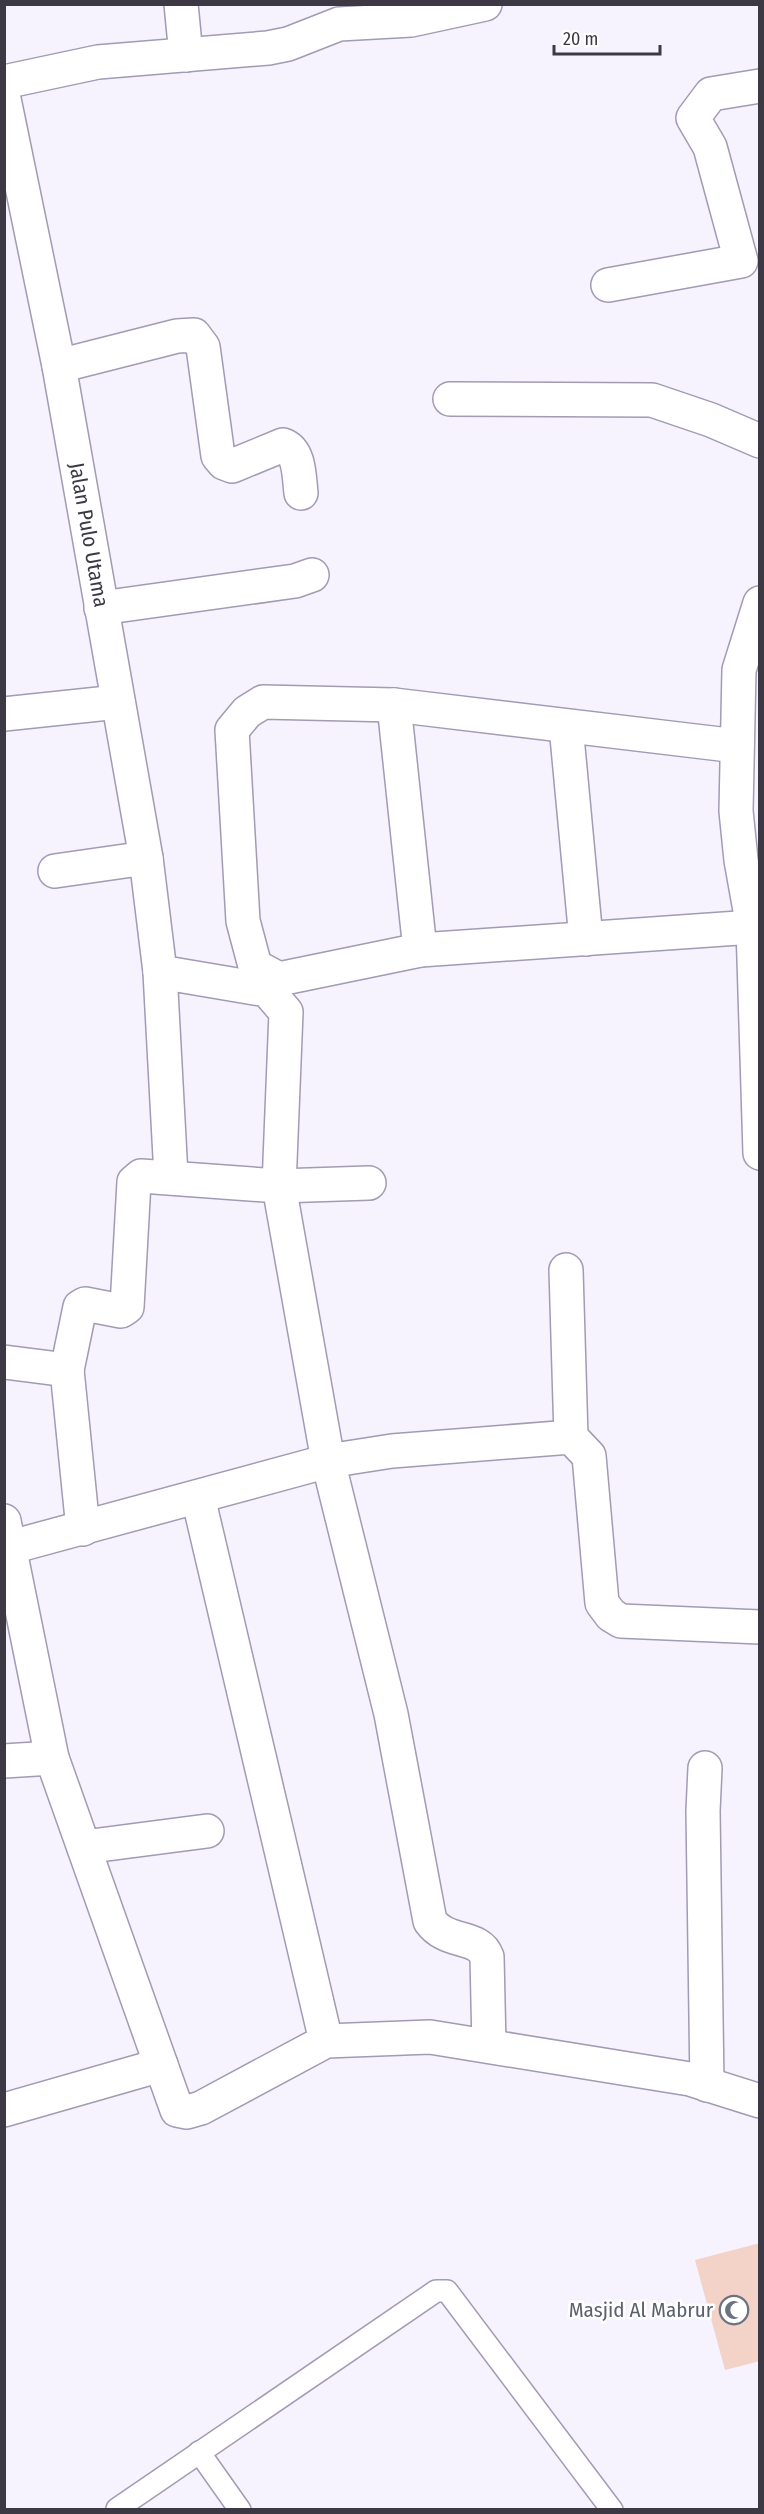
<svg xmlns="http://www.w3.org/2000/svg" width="764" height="2514" font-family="'Fira Sans Condensed',sans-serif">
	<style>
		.building { fill: #f3d3c7 }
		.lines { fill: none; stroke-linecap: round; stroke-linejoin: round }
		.lane-casing { stroke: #a39ab4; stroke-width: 24 }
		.street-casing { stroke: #a39ab4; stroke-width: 36 }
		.lane { stroke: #fff; stroke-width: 21 }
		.street { stroke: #fff; stroke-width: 33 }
		.labels { text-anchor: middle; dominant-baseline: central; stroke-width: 5; stroke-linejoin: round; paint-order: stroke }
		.street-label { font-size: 21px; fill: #3d3944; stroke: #fff }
		.worship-label { font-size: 21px; fill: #5b616d; stroke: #fff; text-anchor: end }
	</style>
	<rect width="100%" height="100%" fill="#f6f2fe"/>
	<!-- building -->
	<polygon class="building" points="760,2243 760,2361 725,2370 695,2260"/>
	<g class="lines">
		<!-- lane casing -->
		<g class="lane-casing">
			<g id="lane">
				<polyline points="199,2452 240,2510"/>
				<polyline points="117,2509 436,2291 447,2291 612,2510"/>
			</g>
		</g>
		<!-- street casing -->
		<g class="street-casing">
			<g id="street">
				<polyline points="181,4 186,55"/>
				<polyline points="4,82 98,62 268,48 288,44 339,24 411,20 485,4"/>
				<path id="s1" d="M4,99L59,366L146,858L160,972"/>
				<polyline points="608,285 741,261 710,147 693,118 711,94 760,86"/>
				<path d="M59,366L177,336L194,335L203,347L218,456L224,463L232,466L283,445C300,451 299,477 301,493"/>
				<polyline points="450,399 652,400 711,420 760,441"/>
				<polyline points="760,603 739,670 736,811 741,860 753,927 760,1153"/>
				<polyline points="101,608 295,581 312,575"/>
				<polyline points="394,705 420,950"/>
				<polyline points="4,714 118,702"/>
				<polyline points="566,726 586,939"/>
				<polyline points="737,746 394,705 263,702 247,712 232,730 243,921 255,966 279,979 420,950 753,927"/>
				<polyline points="55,871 146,858"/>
				<path d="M171,1176L160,972L267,990L286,1012L279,1186L328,1461L391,1714L430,1921C447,1945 479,1934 487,1957L489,2046"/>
				<polyline points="566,1270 571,1437"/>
				<polyline points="4,1362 67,1370 83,1529"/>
				<polyline points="67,1370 80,1307 85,1304 121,1311 127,1307 134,1182 141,1176 279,1186 369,1183"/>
				<polyline points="198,1497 326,2041"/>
				<polyline points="4,1521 52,1758 177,2110 187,2112 201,2108 326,2041 430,2037 690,2079 760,2101"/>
				<polyline points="4,1549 328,1461 392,1451 571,1437 589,1456 602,1603 611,1615 621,1621 760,1627"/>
				<polyline points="4,1761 52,1758"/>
				<polyline points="705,1768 703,1811 707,2085"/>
				<polyline points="84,1847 207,1831"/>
				<polyline points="4,2110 161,2065"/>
			</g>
		</g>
		<!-- lane -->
		<use href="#lane" class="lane"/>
		<!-- street -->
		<use href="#street" class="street"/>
	</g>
	<!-- icons -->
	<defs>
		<g id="mosque-ring" transform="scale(1.5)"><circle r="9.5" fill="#fff" stroke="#6b7280" stroke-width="1.5"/><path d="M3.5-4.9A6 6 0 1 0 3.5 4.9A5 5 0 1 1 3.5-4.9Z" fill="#6b7280"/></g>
	</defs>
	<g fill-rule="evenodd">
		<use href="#mosque-ring" x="734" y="2310"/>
	</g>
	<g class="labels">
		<!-- street labels -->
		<g class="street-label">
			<text stroke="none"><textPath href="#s1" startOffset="444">Jalan Pulo Utama</textPath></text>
		</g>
		<!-- worship labels -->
		<g class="worship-label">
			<text x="713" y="2310">Masjid Al Mabrur</text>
		</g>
	</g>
	<!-- border -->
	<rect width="764" height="2514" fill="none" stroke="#3d3944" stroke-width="12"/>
	<!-- scale -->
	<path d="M554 45v9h106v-9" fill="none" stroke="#3d3944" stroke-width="3"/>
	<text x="563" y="45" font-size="18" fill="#3d3944" stroke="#ffffff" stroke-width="4.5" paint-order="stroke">20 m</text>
</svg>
